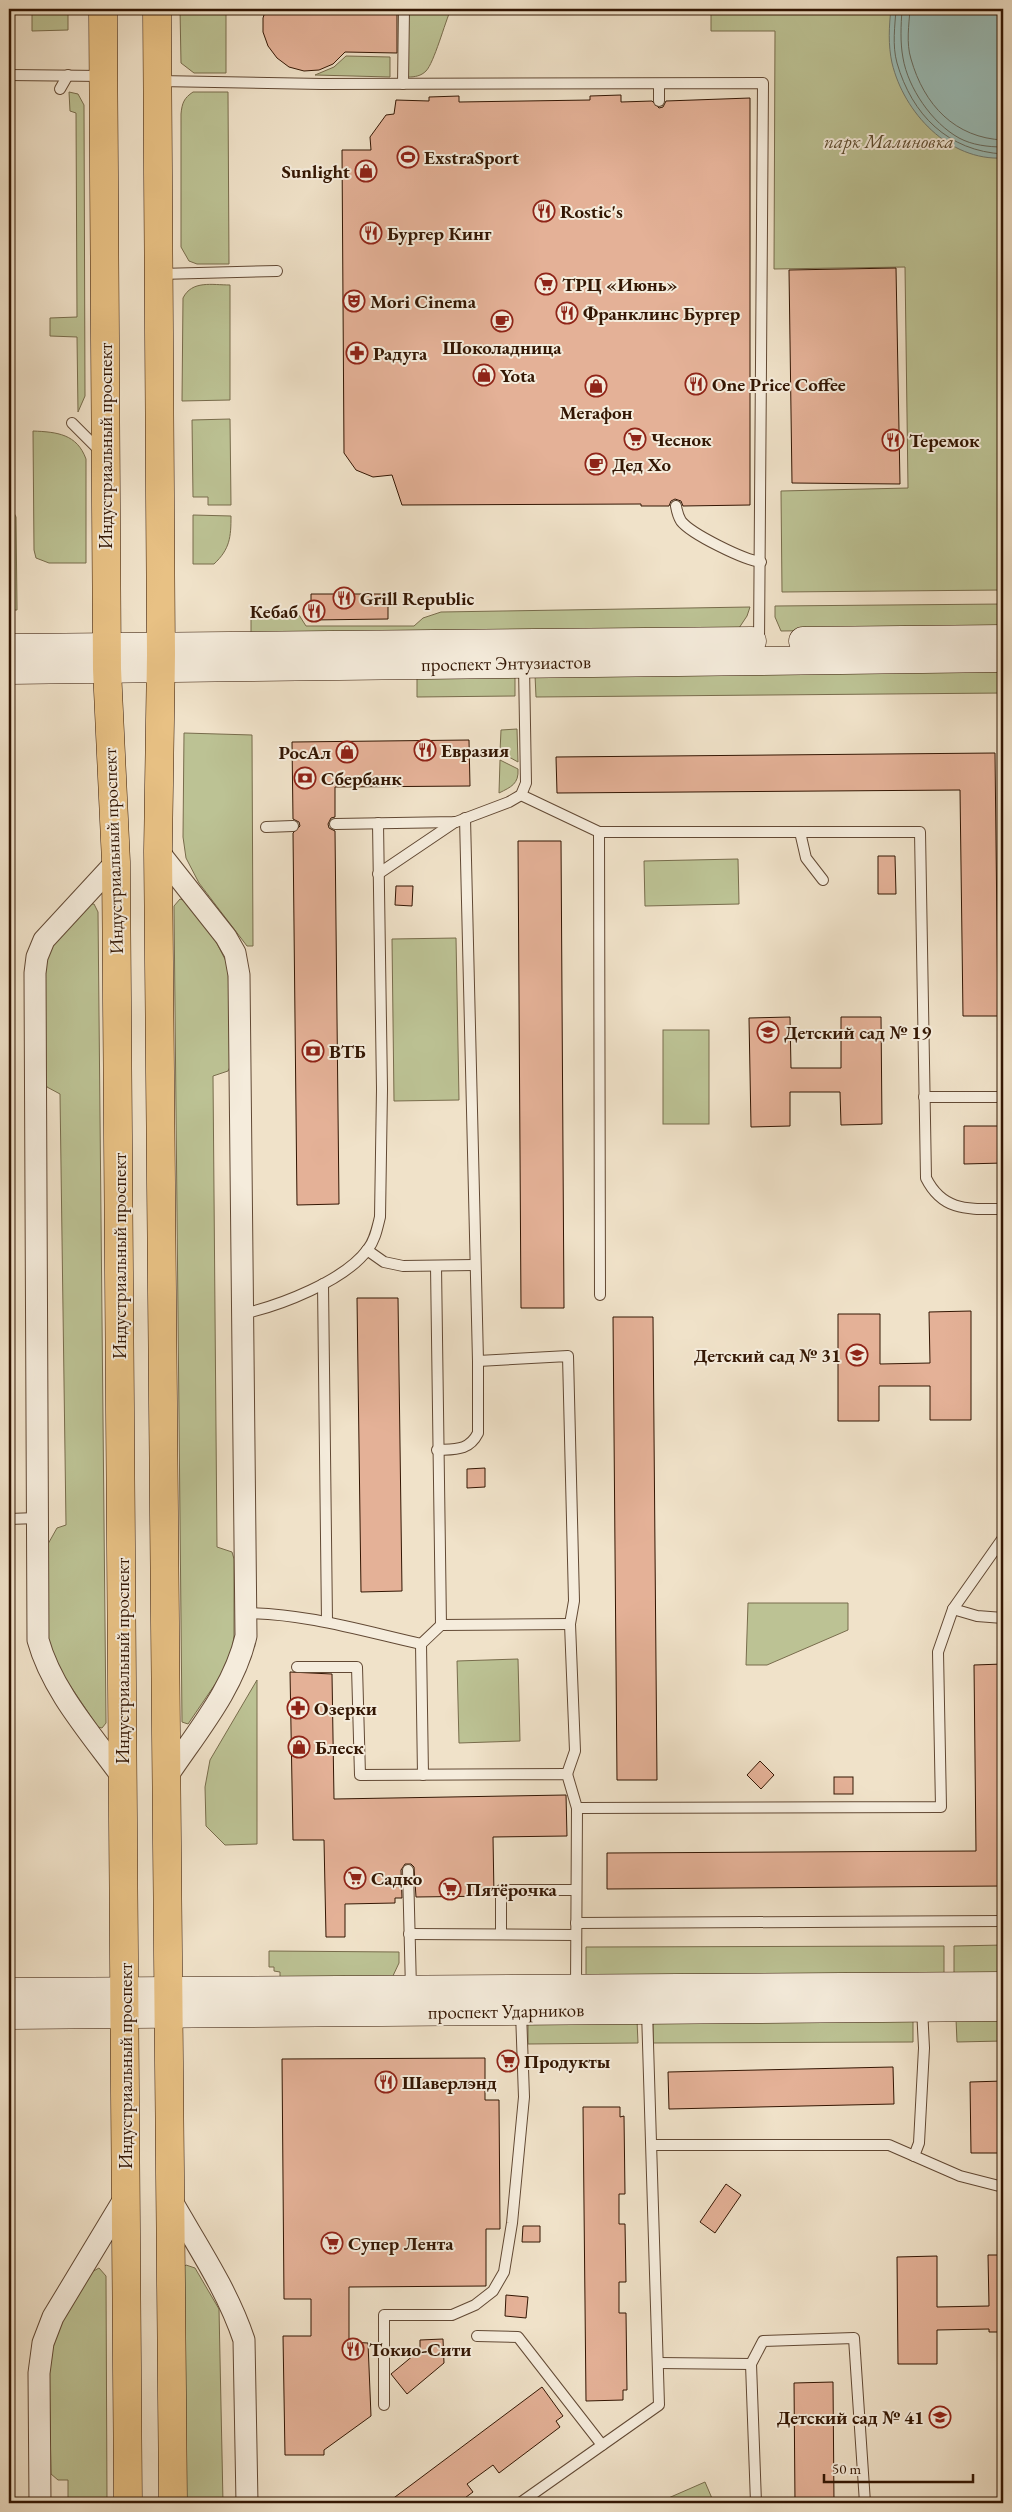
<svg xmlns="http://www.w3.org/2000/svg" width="1012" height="2512" font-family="'EB Garamond',serif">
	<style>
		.green { fill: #bcc294; stroke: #786c4c }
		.water { fill: #9abdb8; stroke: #717a70 }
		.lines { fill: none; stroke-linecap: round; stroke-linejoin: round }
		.shore { stroke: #666a5e; stroke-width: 1 }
		.building { fill: #e4b197; stroke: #331603 }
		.lane-casing { stroke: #624934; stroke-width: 12 }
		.street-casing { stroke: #624934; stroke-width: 23 }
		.secondary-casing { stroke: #331603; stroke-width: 29 }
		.primary-casing { stroke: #331603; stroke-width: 29 }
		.lane { stroke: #f5ecdc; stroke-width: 10 }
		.street { stroke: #f5ecdc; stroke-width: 21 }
		.secondary { stroke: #f5ecdc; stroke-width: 28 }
		.primary { stroke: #e8c184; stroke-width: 28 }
		.labels { text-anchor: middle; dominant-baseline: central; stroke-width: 4; stroke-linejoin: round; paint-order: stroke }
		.park-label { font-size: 19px; font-style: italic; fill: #5c4a2e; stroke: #f5ecdc }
		.poi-label { font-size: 19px; font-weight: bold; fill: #331603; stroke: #f5ecdc; text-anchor: start }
		.street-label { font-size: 19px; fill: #331603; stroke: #f5ecdc }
	</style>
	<rect width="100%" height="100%" fill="#f0e2c9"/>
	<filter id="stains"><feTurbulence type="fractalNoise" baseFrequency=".004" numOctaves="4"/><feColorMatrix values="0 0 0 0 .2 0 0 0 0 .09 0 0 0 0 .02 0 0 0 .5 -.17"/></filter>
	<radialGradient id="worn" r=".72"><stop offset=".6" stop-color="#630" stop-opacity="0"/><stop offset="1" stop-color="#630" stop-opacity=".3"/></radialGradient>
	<!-- green -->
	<g class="green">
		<polygon points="32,9 68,9 68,30 32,31"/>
		<polygon points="180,9 226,9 226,73 194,73 181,63"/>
		<path d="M408,9H451C445,22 434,63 426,71C421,76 415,77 408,77Z"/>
		<polygon points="711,9 1003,9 1003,590 782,592 781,491 908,488 905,267 774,269 775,31 711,31"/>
		<polygon points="346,56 390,57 390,77 315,75 334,67"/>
		<polygon points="69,92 78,94 84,105 85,396 78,412 77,337 50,336 50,318 77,317 76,113 70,111"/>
		<path d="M193,92H228L229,264H197L189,261L181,247V114C182,103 184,98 193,92Z"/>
		<path d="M230,285V400L182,401L183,298C192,280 212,285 230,285Z"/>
		<polygon points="230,419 231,505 208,505 208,497 193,497 192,420"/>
		<path d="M33,431C57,432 77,434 86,459V563H49L36,558L34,550Z"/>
		<polygon points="9,509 13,511 16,517 17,610 9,610"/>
		<path d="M193,515L231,516C231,537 230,549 214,564H193Z"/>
		<polygon points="1003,604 1003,628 781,631 775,617 775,606"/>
		<polygon points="750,607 747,616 737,631 251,633 251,615 299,615 306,626 414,626 423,618 441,612"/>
		<polygon points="1003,671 1003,693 536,697 535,675"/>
		<polygon points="417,675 515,675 515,696 417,697"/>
		<polygon points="517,729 518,762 500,752 501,730"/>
		<polygon points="184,733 252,735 253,946 247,946 199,883 186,858 183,837"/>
		<path d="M500,760L518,769C519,784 511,787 499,793Z"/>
		<polygon points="738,859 739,904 645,906 644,861"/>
		<polygon points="180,899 184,900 213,936 228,965 231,1065 228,1071 213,1076 217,1547 232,1552 234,1559 234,1636 232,1651 220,1677 188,1724 182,1722 174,906"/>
		<polygon points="89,904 94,904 98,912 106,1723 102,1728 98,1727 61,1672 48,1640 48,1544 57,1528 66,1525 60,1094 47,1087 43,1079 43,974 50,946"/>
		<polygon points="456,938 459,1100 394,1101 392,939"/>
		<rect x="663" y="1030" width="46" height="94"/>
		<polygon points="748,1603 848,1603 848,1630 767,1665 746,1665"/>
		<polygon points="518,1659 520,1741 459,1743 457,1661"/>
		<polygon points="257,1680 257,1844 225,1845 206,1826 205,1787 210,1760"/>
		<polygon points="1003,1945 1003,1973 954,1974 954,1946"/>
		<polygon points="944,1946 944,1973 586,1975 586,1947"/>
		<polygon points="269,1951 399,1952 399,1963 391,1980 280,1980 280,1972 274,1971 274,1967 269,1967"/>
		<polygon points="913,2018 913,2042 653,2043 653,2020"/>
		<polygon points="1003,2018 1003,2041 957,2042 956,2019"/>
		<polygon points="637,2020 638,2043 528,2044 528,2021"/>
		<polygon points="186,2265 195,2268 219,2309 223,2503 183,2503 182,2268"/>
		<polygon points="99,2268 106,2276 107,2503 68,2503 68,2480 58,2480 51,2474 49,2374 52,2345 63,2320 90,2273"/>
		<polygon points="705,2482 714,2503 657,2503"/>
	</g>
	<!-- water -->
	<path class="water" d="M891,9H1003V158C949,161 904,113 892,63C888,45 889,26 891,9Z"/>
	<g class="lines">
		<!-- shore -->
		<g class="shore">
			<path d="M896,9C895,26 892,45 897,63C912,115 948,151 1003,154"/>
			<path d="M902,9C901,26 900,42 903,58C908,88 932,123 959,138C972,145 988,147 1003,147"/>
			<path d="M910,9C909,25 906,43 911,59C924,105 955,138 1003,140"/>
		</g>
	</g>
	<!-- building -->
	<g class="building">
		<polygon points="266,9 397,9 397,53 345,52 333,64 319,70 304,71 289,67 277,58 268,46 263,32 263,18"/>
		<polygon points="621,95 621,102 652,101 659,108 663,107 666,101 750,98 750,505 683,506 681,501 675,499 671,501 669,506 641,506 641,504 402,505 392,475 373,477 356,470 344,453 342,150 371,150 370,137 386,115 394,114 396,100 429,101 429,97 459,96 459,102 590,100 590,96"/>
		<polygon points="896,268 900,484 792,483 789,270"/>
		<polygon points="311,594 388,594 388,619 311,620"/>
		<polygon points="469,740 470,786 335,787 335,817 331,818 328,824 329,828 335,831 339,1204 297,1205 293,833 300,826 299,822 293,819 292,742"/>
		<polygon points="995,753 998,1016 963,1016 960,790 557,793 556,757"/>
		<polygon points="518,841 561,841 564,1308 521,1308"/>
		<polygon points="878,856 895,856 896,894 878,894"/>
		<polygon points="396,886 413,886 412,906 395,905"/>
		<polygon points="790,1017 791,1068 841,1068 841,1017 881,1017 882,1124 841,1125 840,1092 790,1092 790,1126 751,1127 749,1018"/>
		<polygon points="964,1126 1003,1126 1003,1163 964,1164"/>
		<polygon points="357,1298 398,1298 402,1591 361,1592"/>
		<polygon points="971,1311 971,1420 930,1420 930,1386 879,1386 879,1421 838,1421 838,1314 880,1314 880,1364 930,1363 929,1312"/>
		<polygon points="613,1317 653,1317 657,1780 617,1780"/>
		<polygon points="485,1468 485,1487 467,1488 467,1469"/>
		<polygon points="1003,1664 1003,1886 607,1889 607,1853 976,1851 974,1665"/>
		<polygon points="290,1672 332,1674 334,1799 566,1795 567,1836 493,1837 494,1896 416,1897 414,1867 411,1864 405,1864 401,1870 402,1898 395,1898 395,1903 345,1904 345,1937 326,1937 324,1840 293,1840"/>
		<polygon points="760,1761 774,1775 761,1789 747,1775"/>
		<rect x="834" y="1777" width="19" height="17"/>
		<polygon points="485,2058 485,2100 499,2100 500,2229 486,2229 486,2286 349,2287 349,2342 368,2343 371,2416 324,2450 324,2455 285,2455 283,2336 311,2336 311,2299 284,2299 282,2059"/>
		<polygon points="893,2067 894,2104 669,2109 668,2072"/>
		<polygon points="1003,2081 1003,2153 971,2153 970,2082"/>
		<polygon points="583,2107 620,2107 620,2117 624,2116 625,2194 619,2194 619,2224 625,2224 626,2282 619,2282 619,2313 626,2313 627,2390 623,2390 623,2400 586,2401"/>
		<polygon points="726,2184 741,2195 715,2233 700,2222"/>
		<polygon points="523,2226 540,2226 540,2242 522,2242"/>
		<polygon points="988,2255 1003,2255 1003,2332 989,2332 989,2329 937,2330 937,2364 898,2364 897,2257 937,2256 937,2307 989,2306"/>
		<polygon points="506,2295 528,2297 526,2318 505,2316"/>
		<polygon points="443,2339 444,2363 407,2394 391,2374 420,2350 420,2340"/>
		<polygon points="833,2382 834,2503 795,2503 794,2383"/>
		<polygon points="542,2387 563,2416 556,2421 560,2427 499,2473 493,2465 467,2484 473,2492 458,2503 387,2503"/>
	</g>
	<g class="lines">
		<!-- lane casing -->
		<g class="lane-casing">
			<g id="lane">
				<polyline points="9,75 102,76"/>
				<polyline points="159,81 322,84 763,83 759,644"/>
				<polyline points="403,84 404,9"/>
				<polyline points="659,84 659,101"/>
				<polyline points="60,89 68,75"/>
				<polyline points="160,274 277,271"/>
				<polyline points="72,423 101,452"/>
				<path d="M676,506C677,512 678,516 681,521C691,534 744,560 761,562"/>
				<path d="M521,795L599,832H920L926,1178C943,1212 969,1209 1003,1209"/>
				<polyline points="335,824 456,822 509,802 521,795 526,783 524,666"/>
				<polyline points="266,827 293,826"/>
				<polyline points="599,832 600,1295"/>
				<polyline points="800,832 806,858 823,880"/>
				<polyline points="378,874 455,822"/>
				<polyline points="924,1097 1003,1097"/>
				<polyline points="367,1250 384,1262 403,1266 474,1265"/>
				<polyline points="436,1266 441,1625"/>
				<polyline points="323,1284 327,1622"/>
				<path d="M242,1314C279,1306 345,1281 368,1249C375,1240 377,1229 380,1217L382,1089L378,823"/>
				<polyline points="478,1361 568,1356 574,1601 570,1624 575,1751 567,1774"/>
				<path d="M437,1450C455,1449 469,1451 478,1433V1361L465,818"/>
				<polyline points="9,1519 37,1518"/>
				<polyline points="953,1609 977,1616 1003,1618"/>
				<path d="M245,1613C304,1613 363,1631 421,1644"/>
				<polyline points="297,1667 357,1667 360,1775 567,1774 577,1808 576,1988"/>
				<polyline points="423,1775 421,1644 441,1625 570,1624"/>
				<polyline points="577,1808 941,1807 938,1652 953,1609 1003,1538"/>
				<polyline points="408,1870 411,1989"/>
				<polyline points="576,1923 1003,1921"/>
				<polyline points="409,1934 576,1935"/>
				<polyline points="501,1934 501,1890 576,1890"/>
				<polyline points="652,2145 889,2145 960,2176 1003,2187"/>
				<polyline points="914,2156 919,2143 924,2048 922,2008"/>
				<polyline points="477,2336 518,2337 602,2445"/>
				<polyline points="659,2363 751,2364"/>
				<polyline points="384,2405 384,2315 452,2315 475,2305 493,2291 504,2272 512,2223 524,2097 521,2012"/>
				<polyline points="520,2503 659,2405 647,2011"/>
				<polyline points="756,2503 751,2364 763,2341 854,2338 865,2503"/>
			</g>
		</g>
		<!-- street casing -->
		<g class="street-casing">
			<g id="street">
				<path d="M158,851L226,937L235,953L239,975L246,1636C234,1689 195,1734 166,1778"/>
				<path d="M116,862L44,940L37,957L35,973L38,1640C52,1691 92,1735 123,1778"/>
				<path d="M170,2198C196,2244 227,2289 244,2340L247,2503"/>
				<polyline points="40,2503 39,2373 43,2343 53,2317 126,2196"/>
			</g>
		</g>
		<!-- secondary casing -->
		<g class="secondary-casing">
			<g id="secondary">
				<polyline points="803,641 1003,639"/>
				<polyline points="9,648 752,641"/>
				<polyline points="9,670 1003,658"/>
				<polyline points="9,1992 1003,1986"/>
				<polyline points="9,2015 1003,2007"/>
			</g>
		</g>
		<!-- primary casing -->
		<g class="primary-casing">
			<g id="primary">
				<polyline points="103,9 107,669 116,862 128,2503"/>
				<polyline points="157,9 161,655 158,851 173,2503"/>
			</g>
		</g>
		<!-- lane -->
		<use href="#lane" class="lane"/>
		<!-- street -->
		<use href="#street" class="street"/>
		<!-- secondary -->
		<use href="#secondary" class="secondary"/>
		<!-- primary -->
		<use href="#primary" class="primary"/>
	</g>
	<!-- icons -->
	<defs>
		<g id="stadium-ring" transform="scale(1.125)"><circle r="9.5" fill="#f5ecdc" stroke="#8f2418" stroke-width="1.5"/><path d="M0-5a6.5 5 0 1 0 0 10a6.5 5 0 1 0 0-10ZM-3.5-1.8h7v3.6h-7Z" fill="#8f2418"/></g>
		<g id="shop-ring" transform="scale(1.125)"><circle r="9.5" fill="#f5ecdc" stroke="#8f2418" stroke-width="1.5"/><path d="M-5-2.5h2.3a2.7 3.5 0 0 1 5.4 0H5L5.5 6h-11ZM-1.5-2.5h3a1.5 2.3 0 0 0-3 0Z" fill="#8f2418"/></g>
		<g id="restaurant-ring" transform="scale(1.125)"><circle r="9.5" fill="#f5ecdc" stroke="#8f2418" stroke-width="1.5"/><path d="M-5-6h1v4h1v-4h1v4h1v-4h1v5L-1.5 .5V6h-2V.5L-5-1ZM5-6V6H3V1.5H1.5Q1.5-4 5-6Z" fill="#8f2418"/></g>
		<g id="supermarket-ring" transform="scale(1.125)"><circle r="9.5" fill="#f5ecdc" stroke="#8f2418" stroke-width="1.5"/><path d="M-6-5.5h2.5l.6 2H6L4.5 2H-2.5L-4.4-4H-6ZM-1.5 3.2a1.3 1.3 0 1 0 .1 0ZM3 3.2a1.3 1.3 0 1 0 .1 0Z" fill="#8f2418"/></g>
		<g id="theatre-ring" transform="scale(1.125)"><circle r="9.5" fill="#f5ecdc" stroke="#8f2418" stroke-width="1.5"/><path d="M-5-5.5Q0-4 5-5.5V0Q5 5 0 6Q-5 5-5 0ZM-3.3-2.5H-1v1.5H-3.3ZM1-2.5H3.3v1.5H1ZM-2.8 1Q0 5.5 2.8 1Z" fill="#8f2418"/></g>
		<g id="cafe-ring" transform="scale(1.125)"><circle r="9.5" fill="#f5ecdc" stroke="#8f2418" stroke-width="1.5"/><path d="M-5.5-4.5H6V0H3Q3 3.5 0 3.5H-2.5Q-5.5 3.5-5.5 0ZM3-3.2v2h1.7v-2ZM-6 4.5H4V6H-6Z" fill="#8f2418"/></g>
		<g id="pharmacy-ring" transform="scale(1.125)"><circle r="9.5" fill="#f5ecdc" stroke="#8f2418" stroke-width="1.5"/><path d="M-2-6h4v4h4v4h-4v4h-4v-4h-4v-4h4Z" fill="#8f2418"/></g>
		<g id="bank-ring" transform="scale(1.125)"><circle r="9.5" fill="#f5ecdc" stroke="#8f2418" stroke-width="1.5"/><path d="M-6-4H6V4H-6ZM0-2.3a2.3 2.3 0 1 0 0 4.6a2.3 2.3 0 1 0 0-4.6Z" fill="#8f2418"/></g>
		<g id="school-ring" transform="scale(1.125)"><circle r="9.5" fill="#f5ecdc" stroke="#8f2418" stroke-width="1.5"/><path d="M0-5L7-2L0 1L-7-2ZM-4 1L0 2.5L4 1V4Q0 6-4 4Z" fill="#8f2418"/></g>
	</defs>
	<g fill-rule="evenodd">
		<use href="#stadium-ring" x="408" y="157"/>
		<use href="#shop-ring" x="366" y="171"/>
		<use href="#restaurant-ring" x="544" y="211"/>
		<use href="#restaurant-ring" x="371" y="233"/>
		<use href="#supermarket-ring" x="546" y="284"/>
		<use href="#theatre-ring" x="354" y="301"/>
		<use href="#restaurant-ring" x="567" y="313"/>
		<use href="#cafe-ring" x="502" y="321"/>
		<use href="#pharmacy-ring" x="357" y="353"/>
		<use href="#shop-ring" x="484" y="375"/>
		<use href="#restaurant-ring" x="696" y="384"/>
		<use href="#shop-ring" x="596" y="386"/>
		<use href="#supermarket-ring" x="635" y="439"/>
		<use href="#restaurant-ring" x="893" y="440"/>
		<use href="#cafe-ring" x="596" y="464"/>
		<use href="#restaurant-ring" x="344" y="598"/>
		<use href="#restaurant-ring" x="314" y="611"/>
		<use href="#restaurant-ring" x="425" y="750"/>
		<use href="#shop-ring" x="347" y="752"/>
		<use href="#bank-ring" x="305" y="778"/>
		<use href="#school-ring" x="768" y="1032"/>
		<use href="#bank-ring" x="313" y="1051"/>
		<use href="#school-ring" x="857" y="1355"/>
		<use href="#pharmacy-ring" x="298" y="1708"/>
		<use href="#shop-ring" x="299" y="1747"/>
		<use href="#supermarket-ring" x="355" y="1878"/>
		<use href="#supermarket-ring" x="450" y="1889"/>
		<use href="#supermarket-ring" x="508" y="2061"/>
		<use href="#restaurant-ring" x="386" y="2082"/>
		<use href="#supermarket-ring" x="332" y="2243"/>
		<use href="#restaurant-ring" x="353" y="2349"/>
		<use href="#school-ring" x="940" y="2417"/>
	</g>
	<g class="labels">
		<!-- park labels -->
		<g class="park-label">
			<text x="889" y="141">парк Малиновка</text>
		</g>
		<!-- poi labels -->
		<g class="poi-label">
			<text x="424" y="157">ExstraSport</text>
			<text x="350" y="171" text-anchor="end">Sunlight</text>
			<text x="560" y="211">Rostic's</text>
			<text x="387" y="233">Бургер Кинг</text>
			<text x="562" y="284">ТРЦ «Июнь»</text>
			<text x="370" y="301">Mori Cinema</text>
			<text x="583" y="313">Франклинс Бургер</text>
			<text x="502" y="347" text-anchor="middle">Шоколадница</text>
			<text x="373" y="353">Радуга</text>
			<text x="500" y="375">Yota</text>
			<text x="712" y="384">One Price Coffee</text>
			<text x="596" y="412" text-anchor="middle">Мегафон</text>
			<text x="651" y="439">Чеснок</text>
			<text x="909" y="440">Теремок</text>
			<text x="612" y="464">Дед Хо</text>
			<text x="360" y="598">Grill Republic</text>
			<text x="298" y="611" text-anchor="end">Кебаб</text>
			<text x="441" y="750">Евразия</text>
			<text x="331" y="752" text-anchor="end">РосАл</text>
			<text x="321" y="778">Сбербанк</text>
			<text x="784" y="1032">Детский сад № 19</text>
			<text x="329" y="1051">ВТБ</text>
			<text x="841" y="1355" text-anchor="end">Детский сад № 31</text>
			<text x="314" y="1708">Озерки</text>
			<text x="315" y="1747">Блеск</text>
			<text x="371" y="1878">Садко</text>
			<text x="466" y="1889">Пятёрочка</text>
			<text x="524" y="2061">Продукты</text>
			<text x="402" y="2082">Шаверлэнд</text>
			<text x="348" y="2243">Супер Лента</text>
			<text x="369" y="2349">Токио-Сити</text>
			<text x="924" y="2417" text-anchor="end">Детский сад № 41</text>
		</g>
		<!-- street labels -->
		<g class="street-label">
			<text transform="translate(105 446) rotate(-90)">Индустриальный проспект</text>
			<text transform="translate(506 663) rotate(-1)">проспект Энтузиастов</text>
			<text transform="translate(113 851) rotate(-92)">Индустриальный проспект</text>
			<text transform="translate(119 1256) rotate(-90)">Индустриальный проспект</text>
			<text transform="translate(122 1661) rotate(-90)">Индустриальный проспект</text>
			<text transform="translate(506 2011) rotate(-1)">проспект Ударников</text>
			<text transform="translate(125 2066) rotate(-90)">Индустриальный проспект</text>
		</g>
	</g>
	<!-- margin -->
	<rect width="1012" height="2512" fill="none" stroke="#f0e2c9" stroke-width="30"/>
	<rect x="10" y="10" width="992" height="2492" fill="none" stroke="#331603" stroke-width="2.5"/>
	<rect x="15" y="15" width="982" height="2482" fill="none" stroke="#331603"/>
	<!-- scale -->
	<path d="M824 2474v8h149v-8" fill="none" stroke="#331603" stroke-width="2.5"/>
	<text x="832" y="2474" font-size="15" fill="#331603" stroke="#f5ecdc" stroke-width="4" paint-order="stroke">50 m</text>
	<rect width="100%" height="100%" filter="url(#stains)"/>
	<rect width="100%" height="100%" fill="url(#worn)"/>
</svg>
